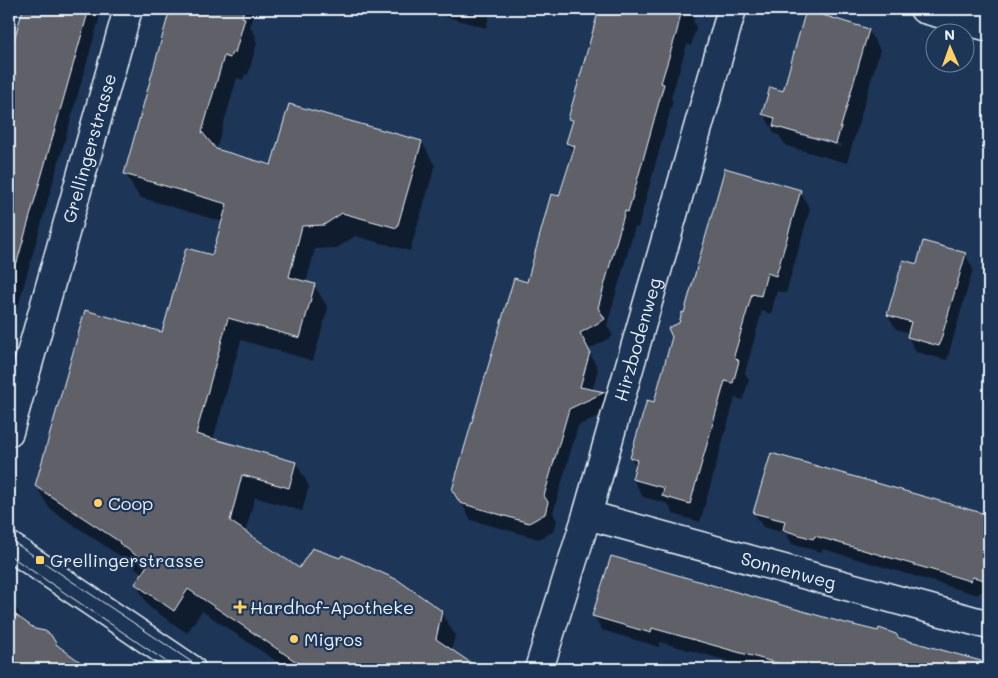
<svg xmlns="http://www.w3.org/2000/svg" width="998" height="678" font-family="Mali,sans-serif">
	<style>
		.shadow { fill: #0007; fill-rule: evenodd }
		.building { fill: #5e6068; stroke: #e8f1f8 }
		.lines { fill: none; stroke-linecap: round; stroke-linejoin: round }
		.minor-casing { stroke: #e8f1f8; stroke-width: 31 }
		.minor { stroke: #1d3557; stroke-width: 28 }
		.tram { stroke: #e8f1f8; stroke-width: 1 }
		.poi-dot { fill: #ffd166; stroke: #1d3557; stroke-width: 2 }
		.labels { text-anchor: middle; dominant-baseline: central; stroke-width: 4.5; stroke-linejoin: round; paint-order: stroke }
		.street-label { font-size: 18px; fill: #e8f1f8; stroke: #1d3557 }
		.poi-label { font-size: 18px; fill: #e8f1f8; stroke: #1d3557; text-anchor: start }
	</style>
	<rect width="100%" height="100%" fill="#1d3557"/>
	<filter id="ink" filterUnits="userSpaceOnUse"><feTurbulence type="fractalNoise" baseFrequency=".02" numOctaves="2"/><feDisplacementMap in="SourceGraphic" scale="10" xChannelSelector="R" yChannelSelector="G"/><feConvolveMatrix kernelMatrix="1 2 1 2 8 2 1 2 1" color-interpolation-filters="sRGB"/></filter>
	<g filter="url(#ink)">
		<!-- shadow -->
		<g class="shadow">
			<polygon points="24,9 102,9 9,338 9,62"/>
			<polygon points="172,9 255,9 250,27 256,36 255,38 257,43 248,75 245,74 243,80 237,78 216,150 272,166 422,142 435,166 410,251 355,236 337,248 315,249 306,283 314,285 328,308 313,361 241,340 213,440 296,463 309,486 302,511 255,497 245,533 299,569 441,612 455,635 451,651 478,669 288,669 202,611 187,633 149,607 136,584 143,573 134,567 132,564 50,509 36,486 163,334 213,257 223,222 139,197 126,174"/>
			<polygon points="419,9 494,9 493,13 490,13 486,28"/>
			<polygon points="601,9 697,9 693,20 696,28 691,46 687,44 671,98 673,101 645,202 638,228 635,227 607,325 613,336 588,350 598,369 592,391 604,393 613,409 578,426 553,513 557,520 554,531 539,539 471,520 454,490 527,284 560,198 574,154 567,143 573,125 570,119"/>
			<path d="M868,30L880,50L847,163L786,146L779,135L775,134L764,114L784,92ZM780,127L842,145V147L780,129Z"/>
			<polygon points="800,191 810,209 786,293 777,291 771,314 762,311 745,373 749,380 743,400 735,398 700,522 673,514 668,504 643,497 633,479 636,466 631,458 654,403 680,324"/>
			<polygon points="965,254 973,269 947,360 916,352 908,337 909,333 896,329 888,315 918,265"/>
			<polygon points="771,454 989,516 989,595 980,592 978,595 823,549 821,552 792,544 786,533 763,527 754,513"/>
			<polygon points="9,596 23,620 22,621 68,655 92,669 9,669"/>
			<polygon points="594,616 898,639 989,664 989,669 757,669 660,642 659,647 602,630"/>
			<polygon points="111,665 117,669 108,669"/>
		</g>
		<!-- building -->
		<g class="building">
			<polygon points="23,9 89,9 17,262 9,261 9,57"/>
			<polygon points="170,9 244,9 242,17 245,18 235,53 232,52 230,58 224,56 202,132 216,149 271,165 289,104 422,141 397,228 342,213 324,225 302,226 289,277 315,284 300,338 228,318 196,434 296,462 289,488 242,475 230,521 299,568 312,548 340,558 342,555 398,580 442,611 436,639 480,669 307,669 188,589 174,611 135,584 148,564 119,543 120,542 35,486 85,310 162,332 186,248 212,255 227,204 124,174"/>
			<polygon points="599,9 682,9 677,31 661,83 664,84 636,185 628,212 625,211 598,308 605,319 580,333 590,352 580,387 605,392 569,409 544,496 548,502 545,514 529,523 460,503 452,490 506,305 514,278 527,282 551,194 559,196 575,146 566,143 573,120 568,119"/>
			<polygon points="806,10 869,29 836,144 773,126 775,118 762,114 770,87 783,91"/>
			<polygon points="725,168 801,190 776,276 767,273 761,296 752,294 734,356 739,361 733,383 725,381 690,504 662,496 664,488 632,479 637,460 630,458 647,400 654,402 672,337 668,328 679,323 682,312 684,313"/>
			<polygon points="923,241 966,253 939,346 907,337 911,322 887,315 903,260 917,264"/>
			<polygon points="771,453 989,515 989,581 973,577 970,581 815,536 813,539 783,530 785,521 753,513"/>
			<polygon points="611,556 841,622 878,631 879,628 896,634 899,638 981,661 980,669 798,669 652,628 651,633 592,616"/>
			<polygon points="9,610 35,629 45,631 51,635 57,645 90,669 9,669"/>
		</g>
		<g class="lines">
			<!-- minor casing -->
			<g class="minor-casing">
				<g id="minor">
					<polyline points="924,9 989,27"/>
					<path id="s1" d="M9,432L128,9"/>
					<path id="s2" d="M587,515L989,625"/>
					<polyline points="9,546 191,669"/>
					<path id="s3" d="M539,669L587,515L732,9"/>
				</g>
			</g>
			<!-- minor -->
			<use href="#minor" class="minor"/>
			<!-- tram -->
			<g class="tram">
				<polyline points="9,539 202,669"/>
				<polyline points="9,555 177,669"/>
			</g>
		</g>
	</g>
	<!-- markers -->
	<g class="poi-dot">
		<circle cx="98" cy="503" r="5"/>
		<rect x="35" y="555" width="10" height="10" rx="2.5"/>
		<path d="M237.5 599.5h5v5h5v5h-5v5h-5v-5h-5v-5h5z"/>
		<circle cx="294" cy="639" r="5"/>
	</g>
	<g class="labels">
		<!-- street labels -->
		<g class="street-label">
			<text stroke="none"><textPath href="#s1" startOffset="295">Grellingerstrasse</textPath></text>
			<text stroke="none"><textPath href="#s3" startOffset="344">Hirzbodenweg</textPath></text>
			<text stroke="none"><textPath href="#s2" startOffset="209">Sonnenweg</textPath></text>
		</g>
		<!-- poi labels -->
		<g class="poi-label">
			<text x="108" y="503">Coop</text>
			<text x="50" y="560">Grellingerstrasse</text>
			<text x="250" y="607">Hardhof-Apotheke</text>
			<text x="304" y="639">Migros</text>
		</g>
	</g>
	<!-- margin -->
	<rect width="998" height="678" fill="none" stroke="#1d3557" stroke-width="30"/>
	<rect x="15" y="15" width="968" height="648" fill="none" stroke="#e8f1f8" stroke-width="2" filter="url(#ink)"/>
	<!-- north arrow -->
	<g transform="translate(950 48) rotate(358)"><circle r="24" fill="#1d3557" stroke="#6e8097"/>
	<path d="M0-4L9 19L0 12L-9 19Z" fill="#ffd166"/>
	<text y="-8" font-size="14" font-weight="bold" text-anchor="middle" fill="#e8f1f8">N</text>
	</g>
</svg>
